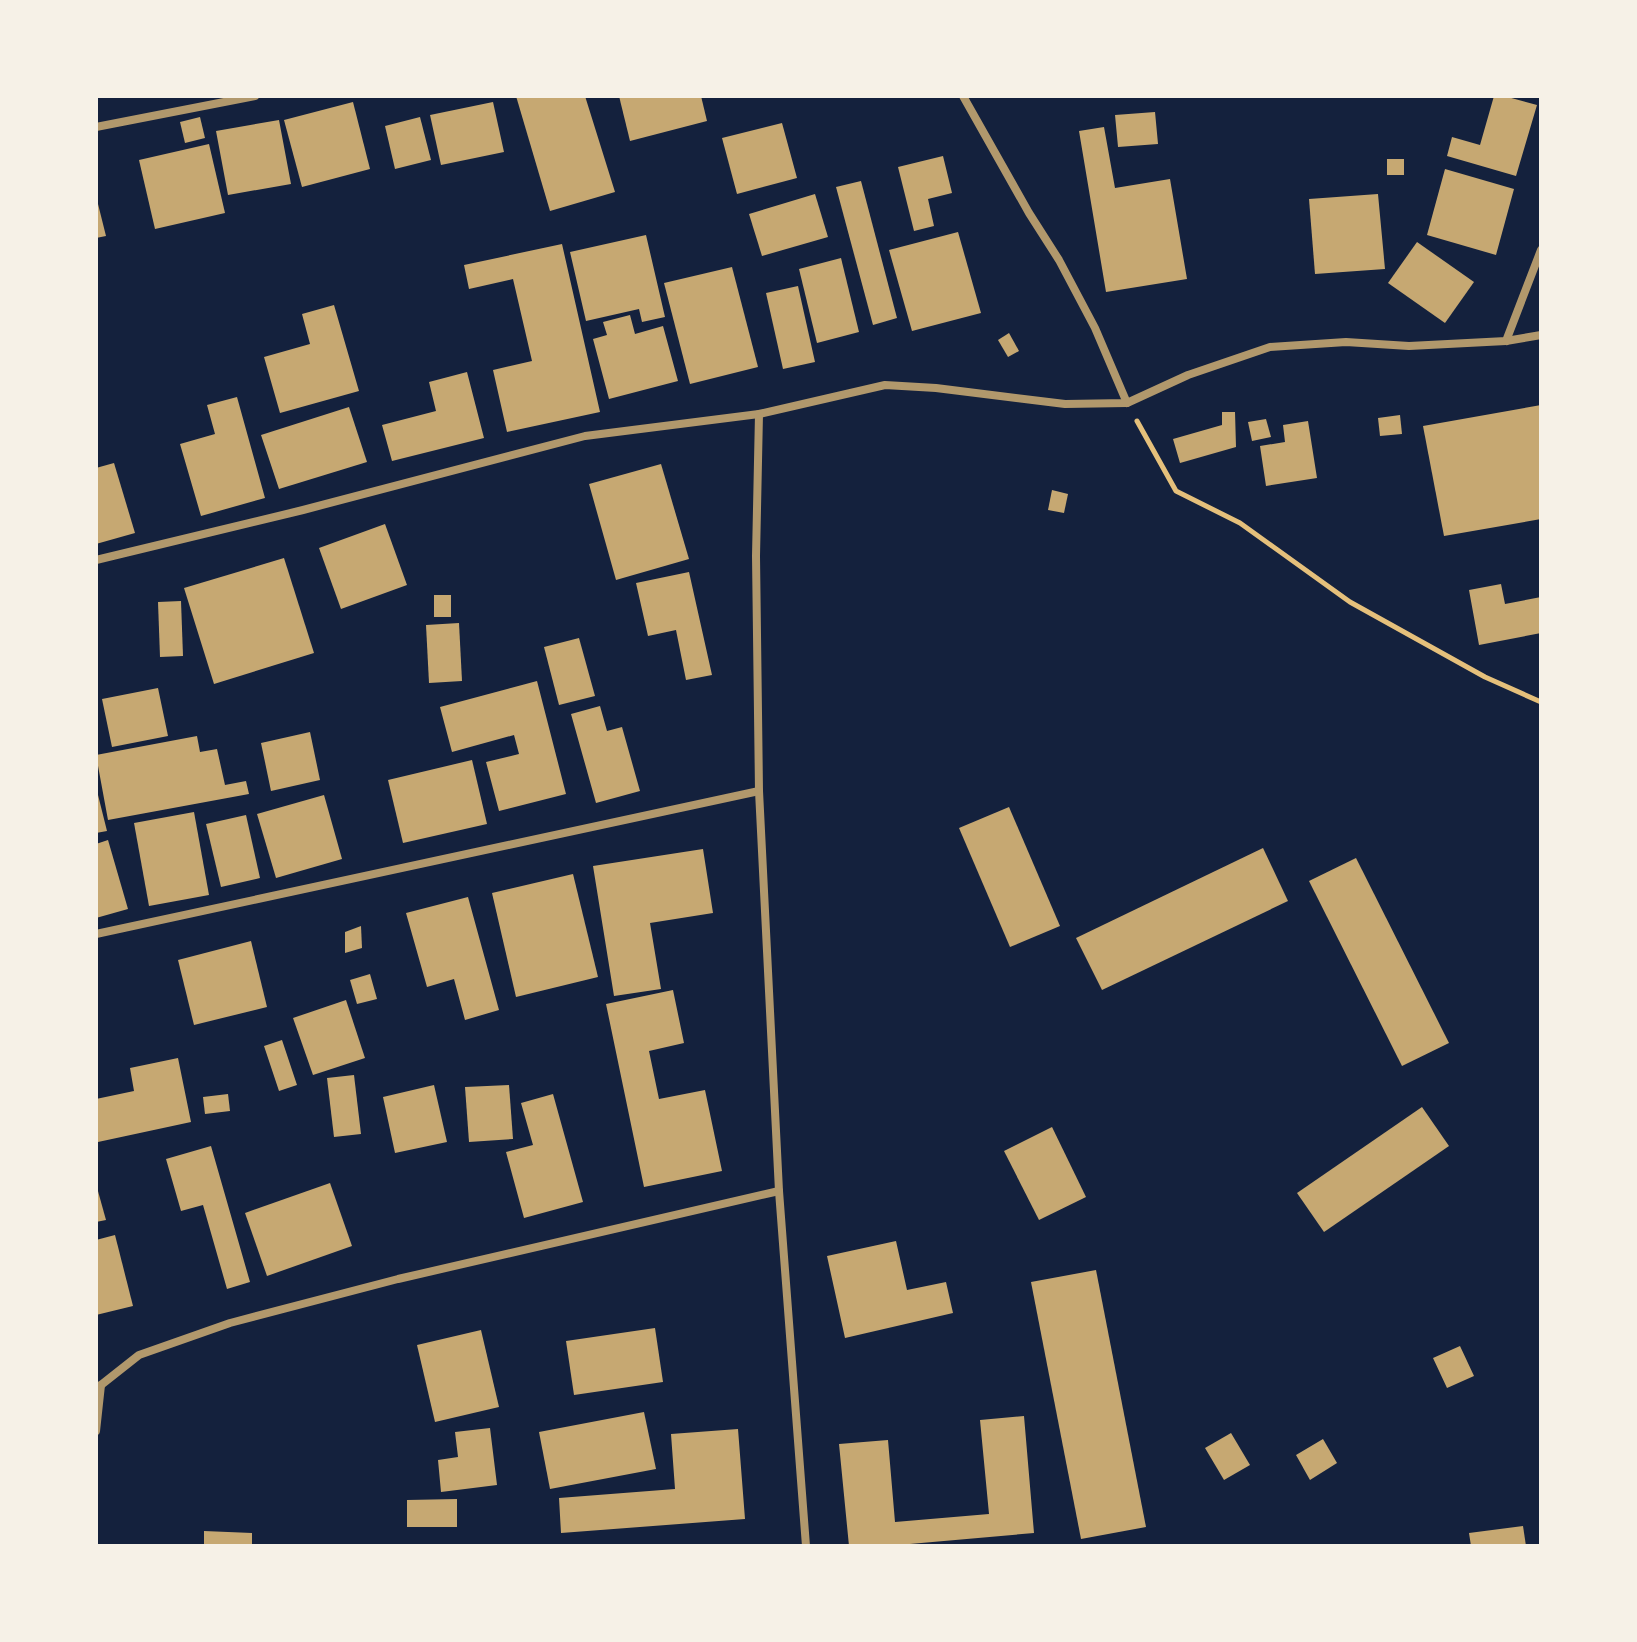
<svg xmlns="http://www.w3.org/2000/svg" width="1637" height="1642" font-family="Jost,sans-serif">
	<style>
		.building { fill: #c6a872 }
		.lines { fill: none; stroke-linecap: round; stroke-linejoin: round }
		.path { stroke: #e5c07b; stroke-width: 5 }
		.minor { stroke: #b1986c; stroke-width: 8 }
	</style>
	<rect width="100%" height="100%" fill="#14213d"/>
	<!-- building -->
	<g class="building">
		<polygon points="516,96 585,96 615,192 550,211"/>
		<polygon points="619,96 701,96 707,121 630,141"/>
		<polygon points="1494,96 1504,96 1537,105 1516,176 1447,156 1452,137 1480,145"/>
		<polygon points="353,102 370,169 302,187 284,120"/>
		<polygon points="493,102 504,152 441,165 430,115"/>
		<polygon points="1155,112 1158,144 1118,147 1115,115"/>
		<polygon points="200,117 205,138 185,143 180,122"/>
		<polygon points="420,117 431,160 395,169 385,126"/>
		<polygon points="279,120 291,184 228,195 216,131"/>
		<polygon points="782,123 797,178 737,194 722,138"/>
		<polygon points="1104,127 1115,188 1170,179 1187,279 1106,292 1079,131"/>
		<polygon points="209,144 225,213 155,229 139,160"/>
		<polygon points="943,156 952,193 928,199 934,226 914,231 898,167"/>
		<rect x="1387" y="159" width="17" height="16"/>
		<polygon points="1445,169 1514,189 1496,255 1427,235"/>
		<polygon points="861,181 897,318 873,325 836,187"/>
		<polygon points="815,194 828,237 762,256 749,214"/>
		<polygon points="1378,194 1385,269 1315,274 1309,199"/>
		<polygon points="96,196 106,236 96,238"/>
		<polygon points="958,232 981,313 912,331 889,250"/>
		<polygon points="646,235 665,317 642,322 639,309 586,321 570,252"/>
		<polygon points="1417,242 1474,282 1445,323 1388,283"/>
		<polygon points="562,244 600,412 507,432 493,370 532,361 513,279 469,289 464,265"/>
		<polygon points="841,258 859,332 817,343 799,269"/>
		<polygon points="732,267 758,367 690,384 664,283"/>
		<polygon points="798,286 815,362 783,369 766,293"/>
		<polygon points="334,305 359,391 280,413 264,357 310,344 302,314"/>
		<polygon points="630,315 635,334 663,326 678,381 609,399 593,339 607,335 603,322"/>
		<polygon points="1009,333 1019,351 1008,357 998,340"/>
		<polygon points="467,372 484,438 392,461 382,425 436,411 429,382"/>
		<polygon points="237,397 265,498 201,516 180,444 215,434 207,405"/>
		<polygon points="1541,405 1541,519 1444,536 1423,426"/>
		<polygon points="349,407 367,462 279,489 261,435"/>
		<polygon points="1222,412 1235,412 1236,447 1180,463 1173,439 1222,425"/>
		<polygon points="1400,415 1402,434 1380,436 1378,418"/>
		<polygon points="1266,419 1271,437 1252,441 1248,422"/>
		<polygon points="1308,421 1317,478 1266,486 1260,446 1285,442 1283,425"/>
		<polygon points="114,463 135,533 96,544 96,468"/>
		<polygon points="661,464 689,559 616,580 589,484"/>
		<polygon points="1052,490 1068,494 1064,513 1048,510"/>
		<polygon points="385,524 407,585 341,609 319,548"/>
		<polygon points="284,558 314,653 214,684 184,588"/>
		<polygon points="689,572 712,675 686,680 676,630 648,636 636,583"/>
		<polygon points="1501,584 1505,604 1541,597 1541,633 1479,645 1469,590"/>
		<rect x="434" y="595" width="17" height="22"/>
		<polygon points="181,601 183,656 160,657 158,602"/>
		<polygon points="459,623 462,681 429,683 426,625"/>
		<polygon points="579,638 595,696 559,705 544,647"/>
		<polygon points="537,681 566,794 499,811 486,762 519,754 514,735 452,752 440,707"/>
		<polygon points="158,688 168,736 112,747 102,699"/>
		<polygon points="600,706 607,731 622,727 640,791 596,803 571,714"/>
		<polygon points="310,732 320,780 271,791 261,743"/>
		<polygon points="197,736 200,752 217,749 225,785 246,781 249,794 108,820 96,755"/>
		<polygon points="472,760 487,824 403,843 388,780"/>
		<polygon points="96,787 107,831 96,833"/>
		<polygon points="324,795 342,859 276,878 257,814"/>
		<polygon points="1009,807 1060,926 1010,947 959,828"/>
		<polygon points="194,812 209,895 149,906 134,823"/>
		<polygon points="246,815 260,878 221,887 206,824"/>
		<polygon points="108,840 128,909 96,918 96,844"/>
		<polygon points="1263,848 1288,901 1102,990 1076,938"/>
		<polygon points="703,849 713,913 650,923 661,989 614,996 593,866"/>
		<polygon points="1356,858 1449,1043 1402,1066 1309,881"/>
		<polygon points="573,874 598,977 516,997 492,893"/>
		<polygon points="468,897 499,1010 465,1020 454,979 427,987 406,913"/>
		<polygon points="361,926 362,948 345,953 345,932"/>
		<polygon points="251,941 267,1007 194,1025 178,960"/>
		<polygon points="370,974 377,999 357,1004 350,980"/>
		<polygon points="673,990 684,1043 649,1051 659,1099 705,1090 722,1171 644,1187 606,1004"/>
		<polygon points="346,1000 365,1058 313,1075 293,1018"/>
		<polygon points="282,1040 297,1085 279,1091 264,1046"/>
		<polygon points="178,1058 191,1122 98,1142 96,1099 134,1091 130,1068"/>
		<polygon points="354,1075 361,1134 334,1137 327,1078"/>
		<polygon points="434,1085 447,1142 395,1153 383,1097"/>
		<polygon points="509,1085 513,1139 469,1142 465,1087"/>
		<polygon points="228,1094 230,1111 205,1114 203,1097"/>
		<polygon points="553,1094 583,1202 524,1218 506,1152 533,1145 521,1103"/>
		<polygon points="1422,1107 1449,1146 1324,1232 1297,1193"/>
		<polygon points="1052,1127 1086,1197 1039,1220 1004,1151"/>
		<polygon points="211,1146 250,1282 227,1289 203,1205 181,1211 166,1159"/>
		<polygon points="330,1183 352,1246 267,1276 245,1213"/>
		<polygon points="96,1184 106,1220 96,1222"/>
		<polygon points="115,1235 133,1306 96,1315 96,1240"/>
		<polygon points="896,1241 907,1290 946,1282 953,1313 845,1338 827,1256"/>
		<polygon points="1096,1270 1146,1527 1081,1539 1031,1282"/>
		<polygon points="655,1328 663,1382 574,1395 566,1341"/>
		<polygon points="481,1330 499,1407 435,1422 417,1345"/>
		<polygon points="1460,1346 1474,1376 1447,1388 1433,1358"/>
		<polygon points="644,1412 656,1469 550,1489 539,1432"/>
		<polygon points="1024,1416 1034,1533 887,1546 849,1546 839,1444 888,1440 895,1522 989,1514 980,1420"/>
		<polygon points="490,1428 497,1485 441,1492 438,1460 458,1457 455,1432"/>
		<polygon points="738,1429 745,1519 561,1533 559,1498 675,1489 671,1434"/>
		<polygon points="1231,1433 1250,1465 1224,1480 1205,1448"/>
		<polygon points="1323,1439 1337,1463 1310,1480 1296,1455"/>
		<polygon points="457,1499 457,1527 407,1527 407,1500"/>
		<polygon points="1523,1526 1526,1546 1471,1546 1469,1533"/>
		<polygon points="204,1531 252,1533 252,1546 204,1546"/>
	</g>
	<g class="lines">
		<!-- path -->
		<polyline class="path" points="1137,421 1176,491 1240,523 1350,602 1485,677 1541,702"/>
		<!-- minor -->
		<g class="minor">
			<polyline points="963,96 1029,213 1059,260 1095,328 1127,403"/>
			<polyline points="96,127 255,96"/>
			<polyline points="1506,341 1541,250"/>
			<polyline points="759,414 756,556 759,791 779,1191 806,1546"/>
			<polyline points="96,560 303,510 585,436 759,414 885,385 936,388 1065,404 1127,403 1188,375 1270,347 1346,342 1409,346 1506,341 1541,335"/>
			<polyline points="96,934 759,791"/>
			<polyline points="101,1385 139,1355 230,1323 398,1279 779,1191"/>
			<polyline points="96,1431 101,1385"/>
		</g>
	</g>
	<!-- border -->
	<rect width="1637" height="1642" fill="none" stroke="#f6f1e7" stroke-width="196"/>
</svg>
